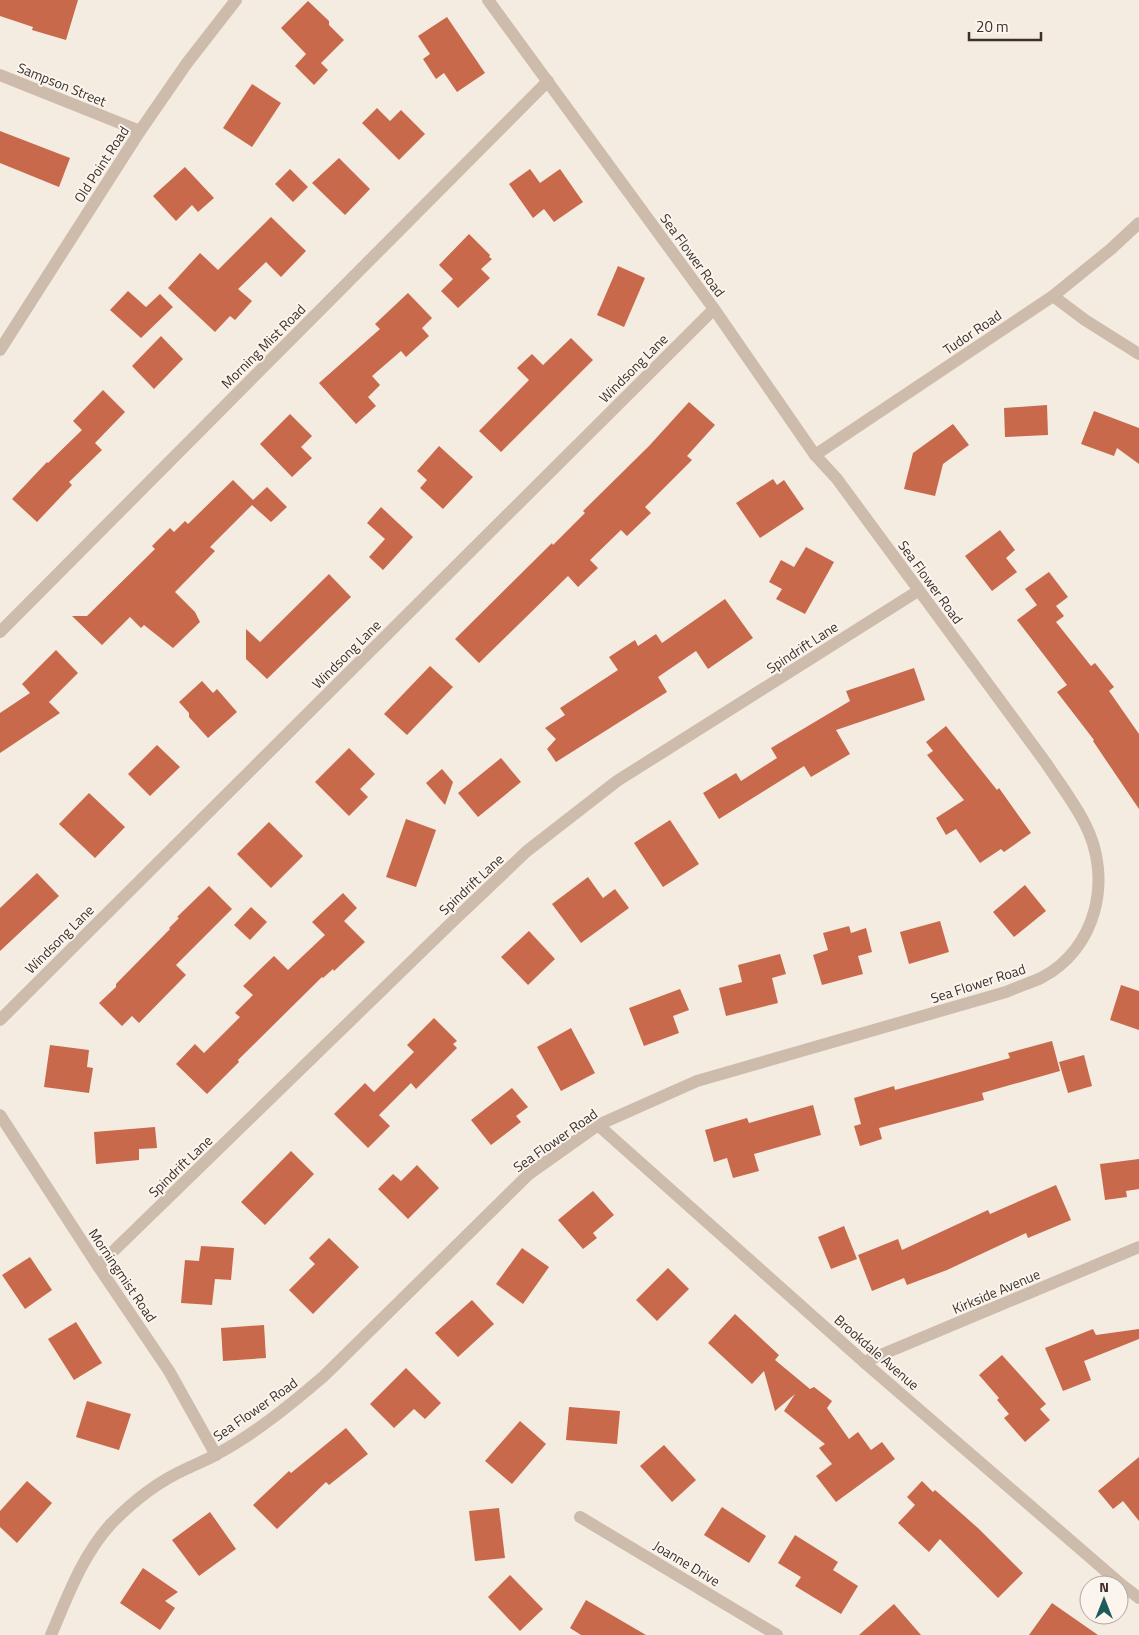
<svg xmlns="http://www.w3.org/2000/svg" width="1139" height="1635" font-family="'Titillium Web',sans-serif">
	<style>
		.building { fill: #c8694b }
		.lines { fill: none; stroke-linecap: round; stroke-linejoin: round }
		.street { stroke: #cdbbac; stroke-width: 12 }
		.labels { text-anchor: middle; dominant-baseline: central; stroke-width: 4; stroke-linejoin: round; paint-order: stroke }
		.street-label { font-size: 14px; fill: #3b302b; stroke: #fbf5ee }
	</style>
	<rect width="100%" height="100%" fill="#f4ebe1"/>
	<!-- building -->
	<g class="building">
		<polygon points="0,0 78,0 66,40 32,30 33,27 0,16"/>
		<polygon points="308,1 329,21 329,25 344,40 321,63 328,70 314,85 295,66 306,54 281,28"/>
		<polygon points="447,17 485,73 457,92 444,73 436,79 423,59 430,54 418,36"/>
		<polygon points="252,84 281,103 252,147 223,128"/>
		<polygon points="377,108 390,121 401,110 425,134 399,160 362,123"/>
		<polygon points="0,131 70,158 59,187 0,163"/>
		<polygon points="339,158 370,189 345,215 312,183"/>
		<polygon points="185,167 214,198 198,212 192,205 176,221 153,196"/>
		<polygon points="290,169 308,187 293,202 275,184"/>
		<polygon points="530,169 540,183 560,169 583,202 554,222 544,209 533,218 509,184"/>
		<polygon points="271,217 306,251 281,277 266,262 238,289 252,301 235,320 230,316 215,332 168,288 200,253 218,270"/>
		<polygon points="469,234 490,255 489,257 492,259 481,269 490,278 458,308 441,291 453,279 439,265"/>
		<polygon points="618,266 645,278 624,327 597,315"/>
		<polygon points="128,291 146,307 160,294 173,307 141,338 110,310"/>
		<polygon points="408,293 432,318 422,328 429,336 406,357 401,351 372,376 380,385 368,397 376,406 356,424 319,383 380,329 375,324"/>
		<polygon points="161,336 183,359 154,389 132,366"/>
		<polygon points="571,338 593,360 501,452 479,431 529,380 517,368 532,354 543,365"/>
		<polygon points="103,390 125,412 95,443 102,450 69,482 72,485 37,522 12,499 47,462 48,463 82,430 73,421"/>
		<polygon points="689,402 715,425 687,456 692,460 645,507 651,513 627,536 621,530 590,560 598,568 578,587 568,576 479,663 455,639 552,543 553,545 585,513 583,511 649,446"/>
		<polygon points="1047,405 1048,435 1005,437 1004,408"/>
		<polygon points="1094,411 1139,428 1139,464 1117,448 1114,456 1081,444"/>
		<polygon points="290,414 312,436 301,447 312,458 292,477 260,444"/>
		<polygon points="953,424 969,445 943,464 935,496 904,489 913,453"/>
		<polygon points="439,446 473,477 443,509 420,488 427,480 417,471"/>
		<polygon points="773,479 777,485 784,480 804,509 760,538 736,503"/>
		<polygon points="233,480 253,500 267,487 287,507 271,522 252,505 210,547 215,551 175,592 195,612 200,622 173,648 144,625 141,628 130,617 102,645 72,616 87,616 155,549 152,546 170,528 174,532 185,521 188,524"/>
		<polygon points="381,507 413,537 383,570 369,557 385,539 367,523"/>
		<polygon points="1000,530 1015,550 1006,558 1017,572 992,591 965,556"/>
		<polygon points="806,547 834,562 805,614 776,599 782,589 769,582 781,560 794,567"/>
		<polygon points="1049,572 1068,597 1056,606 1064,616 1056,622 1091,666 1095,663 1114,687 1109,691 1139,734 1139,809 1093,741 1094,740 1057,692 1067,685 1017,620 1037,605 1025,589"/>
		<polygon points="329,574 351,597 267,679 246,659 246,629 260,642"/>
		<polygon points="725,599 753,638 708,669 696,651 658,677 667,692 556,762 547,749 556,739 545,728 565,715 560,708 618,670 609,657 635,640 638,646 656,634 662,643"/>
		<polygon points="56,650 78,673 49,702 60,713 0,753 0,713 30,693 22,684"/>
		<polygon points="430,666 453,687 407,735 384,714"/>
		<polygon points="914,668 925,700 836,730 850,754 811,777 804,766 719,819 703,793 736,773 741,781 777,758 771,748 850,701 846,691"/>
		<polygon points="202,681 213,693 217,689 237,712 208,738 189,717 189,713 179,702"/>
		<polygon points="946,726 997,790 999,788 1031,833 1004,852 1001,849 980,863 956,829 946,835 936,818 964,800 927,755 933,751 926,742"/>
		<polygon points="157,745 180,767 150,796 128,774"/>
		<polygon points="349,748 375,774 360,789 368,797 349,816 315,782"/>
		<polygon points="501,758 521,782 478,817 458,793"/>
		<polygon points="442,769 453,782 445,805 426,783"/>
		<polygon points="89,793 125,827 95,858 59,824"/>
		<polygon points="406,819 436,830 416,887 386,877"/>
		<polygon points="670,820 699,864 663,887 634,843"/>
		<polygon points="269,822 303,856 271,888 237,854"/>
		<polygon points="37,873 59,896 0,951 0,908"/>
		<polygon points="588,877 603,898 615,889 629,908 581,943 552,904"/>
		<polygon points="1025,885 1046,911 1014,937 993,912"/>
		<polygon points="209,886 232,909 176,965 186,975 139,1023 132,1016 122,1026 99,1003 116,987 116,984 170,929 169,928 179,918 177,917"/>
		<polygon points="343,893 357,908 344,921 365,942 334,971 333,969 323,978 322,977 238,1060 239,1062 207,1094 176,1064 195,1044 204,1053 240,1017 235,1013 253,995 243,986 274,956 288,970 325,935 312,922"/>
		<polygon points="251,907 267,922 250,940 234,925"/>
		<polygon points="940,921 949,952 909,964 900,932"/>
		<polygon points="849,926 851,933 866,928 872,952 858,956 863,974 822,985 813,955 828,950 823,933"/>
		<polygon points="529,931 555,959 528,985 501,957"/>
		<polygon points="780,954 786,974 772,978 778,1003 726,1016 719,988 742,982 738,965"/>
		<polygon points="1121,985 1139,991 1139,1030 1110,1020"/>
		<polygon points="680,989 689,1010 673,1016 679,1033 644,1046 629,1008"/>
		<polygon points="434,1018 457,1041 453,1044 457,1048 416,1089 411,1083 379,1115 390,1126 368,1148 334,1114 365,1083 374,1092 414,1052 407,1045"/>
		<polygon points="571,1028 595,1073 561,1091 537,1047"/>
		<polygon points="1052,1041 1060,1071 982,1093 984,1100 879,1128 882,1139 860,1146 854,1126 861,1124 854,1098 894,1086 895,1090 1010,1058 1008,1053"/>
		<polygon points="50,1045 89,1050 87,1067 93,1068 89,1093 44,1087"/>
		<polygon points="1084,1055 1092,1086 1068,1093 1059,1062"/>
		<polygon points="512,1088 528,1107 516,1116 521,1122 491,1145 471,1120"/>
		<polygon points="813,1105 821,1135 754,1154 759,1171 733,1178 727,1158 714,1162 705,1130 747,1118 749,1123"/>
		<polygon points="155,1127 157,1148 139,1149 139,1160 96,1164 94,1132"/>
		<polygon points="291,1151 314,1174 265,1225 241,1202"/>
		<polygon points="1139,1159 1139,1189 1126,1191 1127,1197 1105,1200 1100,1164"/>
		<polygon points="417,1165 439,1188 408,1219 378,1189 393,1174 401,1181"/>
		<polygon points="1056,1185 1071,1220 1028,1238 1026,1233 947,1270 907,1285 904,1278 872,1291 858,1255 898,1239 902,1250 988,1210 990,1214"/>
		<polygon points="593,1191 614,1215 593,1233 597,1238 583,1249 558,1220"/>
		<polygon points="844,1226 857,1259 831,1269 818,1237"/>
		<polygon points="329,1238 359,1267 313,1314 289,1290 315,1264 309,1258"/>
		<polygon points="201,1246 234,1248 231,1280 215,1279 212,1305 181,1303 185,1260 199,1261"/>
		<polygon points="522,1248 549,1267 523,1304 496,1284"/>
		<polygon points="30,1257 52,1290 25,1309 2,1275"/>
		<polygon points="668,1268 689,1289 657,1321 636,1300"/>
		<polygon points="472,1300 494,1324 458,1357 435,1333"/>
		<polygon points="735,1314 779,1355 775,1360 810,1389 814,1387 832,1401 827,1408 849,1439 858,1432 871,1450 882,1442 895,1459 836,1502 816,1476 832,1464 819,1448 825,1444 784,1411 795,1394 775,1411 764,1371 752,1384 708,1343"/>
		<polygon points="76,1322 102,1363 74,1380 48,1339"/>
		<polygon points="264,1325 266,1358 223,1361 221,1328"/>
		<polygon points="1093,1329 1096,1335 1139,1329 1139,1339 1084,1361 1091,1380 1063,1391 1045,1348"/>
		<polygon points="1002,1355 1046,1404 1040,1409 1050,1420 1025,1442 1004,1418 1009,1414 997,1400 999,1398 979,1375"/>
		<polygon points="406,1368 441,1403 425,1419 414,1409 394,1428 370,1404"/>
		<polygon points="87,1401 131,1414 119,1450 76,1437"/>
		<polygon points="569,1407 620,1411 617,1444 566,1440"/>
		<polygon points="520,1421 546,1444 512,1484 485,1461"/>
		<polygon points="346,1428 368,1454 329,1485 326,1482 277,1529 253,1505 289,1471 291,1473"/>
		<polygon points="664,1445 696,1480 672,1502 640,1466"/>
		<polygon points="1139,1457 1139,1521 1123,1501 1113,1509 1098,1491"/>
		<polygon points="27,1481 52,1503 17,1543 0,1527 0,1511"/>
		<polygon points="922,1481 933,1492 935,1490 979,1529 1023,1573 998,1598 940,1539 929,1552 898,1523 915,1505 907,1497"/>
		<polygon points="722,1507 766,1536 749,1563 704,1535"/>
		<polygon points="499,1508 505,1558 475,1561 469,1511"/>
		<polygon points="210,1512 236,1549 199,1576 172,1540"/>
		<polygon points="795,1535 838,1562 833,1570 858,1586 841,1614 795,1586 801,1577 778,1563"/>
		<polygon points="143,1568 178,1592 165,1601 175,1608 160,1630 120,1603"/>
		<polygon points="510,1575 543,1609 520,1631 488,1597"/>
		<polygon points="586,1600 646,1635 581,1635 570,1628"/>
		<polygon points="1052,1603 1098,1635 1029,1635"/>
		<polygon points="894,1604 921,1635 859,1635"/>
	</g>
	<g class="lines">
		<!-- street -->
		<g class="street">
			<polyline points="0,75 140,131"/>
			<polyline points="1053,296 1085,320 1139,354"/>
			<polyline points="0,350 140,131 187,63 236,0"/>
			<polyline points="815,455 1053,296 1111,249 1139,223"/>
			<polyline points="0,632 548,81"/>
			<polyline points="0,1020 714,309"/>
			<polyline points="0,1115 98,1266 169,1371 216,1455"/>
			<polyline points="598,1125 864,1362 1122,1585 1139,1598"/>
			<polyline points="98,1266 449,925 527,851 617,781 918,591"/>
			<polyline points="864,1362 1139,1247"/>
			<polyline points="580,1517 777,1635"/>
			<path d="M51,1635C67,1598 82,1556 110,1525C132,1502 157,1482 186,1469C196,1464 207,1460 217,1454C256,1433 290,1405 324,1376L529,1174L598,1125L697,1081L1006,992C1017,987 1030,983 1041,978C1097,949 1113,878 1085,824C1074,802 1059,783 1046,763L837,479L815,455L714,309L488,0"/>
		</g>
	</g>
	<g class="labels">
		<!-- street labels -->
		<g class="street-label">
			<text transform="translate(62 84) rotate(22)">Sampson Street</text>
			<text transform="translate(101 164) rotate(-57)">Old Point Road</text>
			<text transform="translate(693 255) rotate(54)">Sea Flower Road</text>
			<text transform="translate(972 332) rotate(-34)">Tudor Road</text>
			<text transform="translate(263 346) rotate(-45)">Morning Mist Road</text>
			<text transform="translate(633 368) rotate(-45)">Windsong Lane</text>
			<text transform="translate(931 582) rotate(54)">Sea Flower Road</text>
			<text transform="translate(802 647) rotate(-33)">Spindrift Lane</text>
			<text transform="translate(346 654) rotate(-45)">Windsong Lane</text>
			<text transform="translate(471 884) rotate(-43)">Spindrift Lane</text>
			<text transform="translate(59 939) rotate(-45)">Windsong Lane</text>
			<text transform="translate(978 983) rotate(-18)">Sea Flower Road</text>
			<text transform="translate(555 1140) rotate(-35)">Sea Flower Road</text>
			<text transform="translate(180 1166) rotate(-44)">Spindrift Lane</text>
			<text transform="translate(123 1275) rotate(56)">Morningmist Road</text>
			<text transform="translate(996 1291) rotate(-23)">Kirkside Avenue</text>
			<text transform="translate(877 1352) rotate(41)">Brookdale Avenue</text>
			<text transform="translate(255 1409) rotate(-35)">Sea Flower Road</text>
			<text transform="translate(687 1563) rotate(31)">Joanne Drive</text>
		</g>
	</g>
	<!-- north arrow -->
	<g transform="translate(1104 1600)"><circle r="24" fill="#fbf5ee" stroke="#aea6a0"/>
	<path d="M0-4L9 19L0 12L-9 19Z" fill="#1f5a5e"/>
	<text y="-8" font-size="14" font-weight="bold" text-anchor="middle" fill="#3b302b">N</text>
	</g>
	<!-- scale -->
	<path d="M969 32v8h72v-8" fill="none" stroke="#3b302b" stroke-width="2.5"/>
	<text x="976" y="32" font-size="15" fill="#3b302b" stroke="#fbf5ee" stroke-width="4" paint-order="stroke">20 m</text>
</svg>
